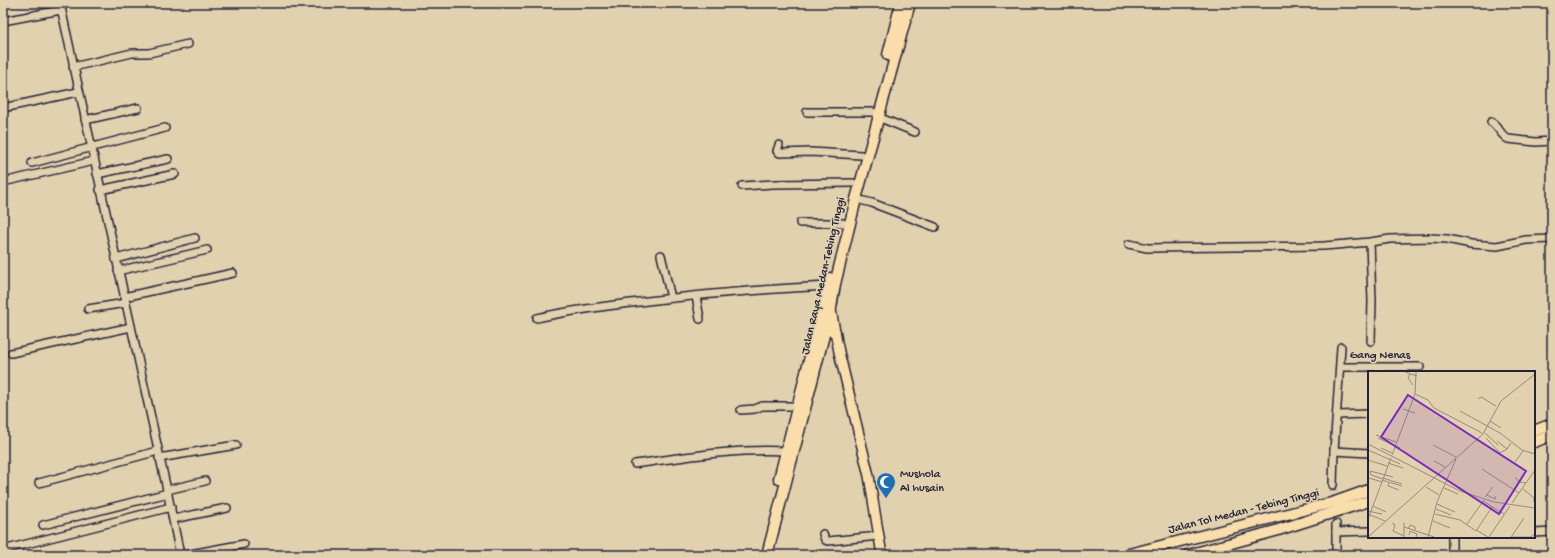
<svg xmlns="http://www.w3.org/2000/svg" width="1555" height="558" font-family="'Gochi Hand',sans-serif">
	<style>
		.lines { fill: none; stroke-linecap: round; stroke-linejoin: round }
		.minor-tunnel { stroke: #bcae97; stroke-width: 7; stroke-dasharray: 7 3.5; stroke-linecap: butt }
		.minor-casing { stroke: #22223b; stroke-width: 10 }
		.major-casing { stroke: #22223b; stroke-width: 12 }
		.highway-casing { stroke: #22223b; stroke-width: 13 }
		.minor { stroke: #e2d1ae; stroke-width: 7 }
		.major { stroke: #f9deab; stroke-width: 9 }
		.highway { stroke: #f9deab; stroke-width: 10 }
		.labels { text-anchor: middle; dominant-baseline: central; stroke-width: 3.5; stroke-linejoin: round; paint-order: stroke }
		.street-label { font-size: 12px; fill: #22223b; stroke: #e2d1ae }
		.poi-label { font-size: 12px; fill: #22223b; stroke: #e2d1ae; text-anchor: start }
		.inset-road { fill: none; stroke: #958b80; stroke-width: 1 }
		.view { fill: #7b2cbf; fill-opacity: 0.15; stroke: #7b2cbf; stroke-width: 2 }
		.inset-edge { fill: none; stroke: #22223b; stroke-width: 2 }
	</style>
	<rect width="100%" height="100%" fill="#e2d1ae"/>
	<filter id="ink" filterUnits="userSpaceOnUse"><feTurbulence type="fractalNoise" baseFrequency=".025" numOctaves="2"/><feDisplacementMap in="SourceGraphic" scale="8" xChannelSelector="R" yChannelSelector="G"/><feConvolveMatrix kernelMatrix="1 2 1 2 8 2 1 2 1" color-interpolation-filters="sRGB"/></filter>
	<g filter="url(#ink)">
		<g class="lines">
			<!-- minor-tunnel -->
			<polyline class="minor-tunnel" points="1333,485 1336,524"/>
			<!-- minor casing -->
			<g class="minor-casing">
				<g id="minor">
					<polyline points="60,3 167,490 180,555"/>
					<polyline points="3,21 61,10"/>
					<polyline points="73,67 132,53 149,53 188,44"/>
					<polyline points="3,108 78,92"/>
					<polyline points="807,112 873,112"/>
					<polyline points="878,117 915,132"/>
					<polyline points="85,120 138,108"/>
					<path d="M1491,122C1499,126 1500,135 1508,139L1536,142L1552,141"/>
					<polyline points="779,145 777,151 780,153 811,152 861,155"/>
					<polyline points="32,163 165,128"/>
					<polyline points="97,174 168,159"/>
					<polyline points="3,182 94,161"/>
					<polyline points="742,186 773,184 853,183"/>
					<polyline points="100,190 175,174"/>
					<polyline points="856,199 872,203 935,227"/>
					<polyline points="800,223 843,223"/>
					<polyline points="1370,242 1372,301 1371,341"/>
					<polyline points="1129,244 1147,248 1324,246 1370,242 1390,239 1430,238 1447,239 1471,244 1497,246 1526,240 1552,239"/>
					<polyline points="661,255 671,298"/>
					<polyline points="116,259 195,238"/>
					<polyline points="118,271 207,250"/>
					<polyline points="696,296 700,319"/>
					<polyline points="124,297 233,273"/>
					<polyline points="88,309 126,303"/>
					<path d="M537,318C571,310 605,306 639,302C702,294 765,289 828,286"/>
					<polyline points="11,353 131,327"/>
					<polyline points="1341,367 1420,367"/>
					<polyline points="741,410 755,409 762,406 797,406"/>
					<polyline points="1337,415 1369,414"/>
					<polyline points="1334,451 1369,453"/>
					<polyline points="159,458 236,445"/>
					<path d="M635,464C685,457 736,448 787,451"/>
					<polyline points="39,483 158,451"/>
					<polyline points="1333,485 1334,451 1341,347"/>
					<polyline points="167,490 205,481"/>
					<polyline points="173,519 227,508"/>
					<polyline points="1336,524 1336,555"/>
					<polyline points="43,525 168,493"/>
					<polyline points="1336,532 1369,531"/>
					<polyline points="1534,533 1552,532"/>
					<polyline points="823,534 825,540 828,541 879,536"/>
					<polyline points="1452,537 1452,555"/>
					<polyline points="3,550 171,507"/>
					<polyline points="185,555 244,544"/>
				</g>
			</g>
			<!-- major casing -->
			<g class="major-casing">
				<polyline id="major" points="831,310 839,352 869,476 882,555"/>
			</g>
			<!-- highway casing -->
			<g class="highway-casing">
				<g id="highway">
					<polyline points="888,55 901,3"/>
					<polyline points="825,331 830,330 835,332"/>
					<polyline points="1534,431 1552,424"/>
					<polyline points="1534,442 1552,435"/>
					<polyline points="779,479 830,278"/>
					<polyline points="767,555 831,308 835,284 856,199 910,3"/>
					<polyline points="1125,555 1335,502 1369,490"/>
					<polyline points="1188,555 1275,531 1369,501"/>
				</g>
			</g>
			<!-- minor -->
			<use href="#minor" class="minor"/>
			<!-- major -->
			<use href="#major" class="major"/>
			<!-- highway -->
			<use href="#highway" class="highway"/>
		</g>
	</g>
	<!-- icons -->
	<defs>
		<g id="mosque-pin" transform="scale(1)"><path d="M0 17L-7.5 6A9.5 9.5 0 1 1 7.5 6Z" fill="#1f6fb2" stroke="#e2d1ae"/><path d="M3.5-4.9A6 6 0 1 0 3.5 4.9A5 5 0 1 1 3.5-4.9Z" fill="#fff"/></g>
	</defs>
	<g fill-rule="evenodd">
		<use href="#mosque-pin" x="886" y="482"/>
	</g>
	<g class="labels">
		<!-- street labels -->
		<g class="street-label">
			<text transform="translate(824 276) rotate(-77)">Jalan Raya Medan-Tebing Tinggi</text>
			<text x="1380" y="356">Gang Nenas</text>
			<text transform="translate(1244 512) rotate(-14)">Jalan Tol Medan - Tebing Tinggi</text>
		</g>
		<!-- poi labels -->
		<g class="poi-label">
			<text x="900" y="475">Mushola<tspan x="900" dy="14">Al husain</tspan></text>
		</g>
	</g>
	<!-- overview -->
	<g transform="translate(1368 371)">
		<rect width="167" height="167" fill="#e2d1ae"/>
		<path class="inset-road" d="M37,1L49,5M42,3L40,7L45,14M47,23L60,29L66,37L114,62M110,28L113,26L128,35M35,38L47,42M92,40L132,62L154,79L167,83M122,50L133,57M117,62L130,74M8,64L28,71M10,67L32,77M118,67L132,82L139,78M129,70L139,78L143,72M0,73L92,120L126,131L167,137M65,74L88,86M13,77L24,82M0,79L32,93M24,84L47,23L48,1M0,89L19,95M66,90L77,96M147,91L155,80M20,92L35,97M114,98L151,122M147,106L151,111L158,112M1,107L14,111M15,107L34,113M15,108L3,104L2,100L25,106M14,109L34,115M21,112L20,115L31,119M58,116L71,124M76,117L90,123M155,118L166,127V131M119,124L127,128L128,125M117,126L125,116M115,130L136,143M144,132L167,99M69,133L87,141M5,135L18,141M68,138L83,144M0,140L14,143M0,143L17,150M67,143L92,149L108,160L124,136M0,148L23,87M65,150L82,157M24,152L27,154L25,160L36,165M36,152V166M99,153L116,129M36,156L66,166M40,158L42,154L47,156V159M108,159L120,166M41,164L42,160L49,163L48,166M0,166L115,63L133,30L167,3M60,166L69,131L88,88M121,166L142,135M143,166H163L167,162M143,166L156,147"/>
		<path class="view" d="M40,24L158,100L131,143L13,66Z"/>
		<rect width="167" height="167" class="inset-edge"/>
	</g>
	<!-- margin -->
	<rect width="1555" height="558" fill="none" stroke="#e2d1ae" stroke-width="16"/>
	<rect x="8" y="8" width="1539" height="542" fill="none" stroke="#22223b" stroke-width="1.5" filter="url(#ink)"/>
</svg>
